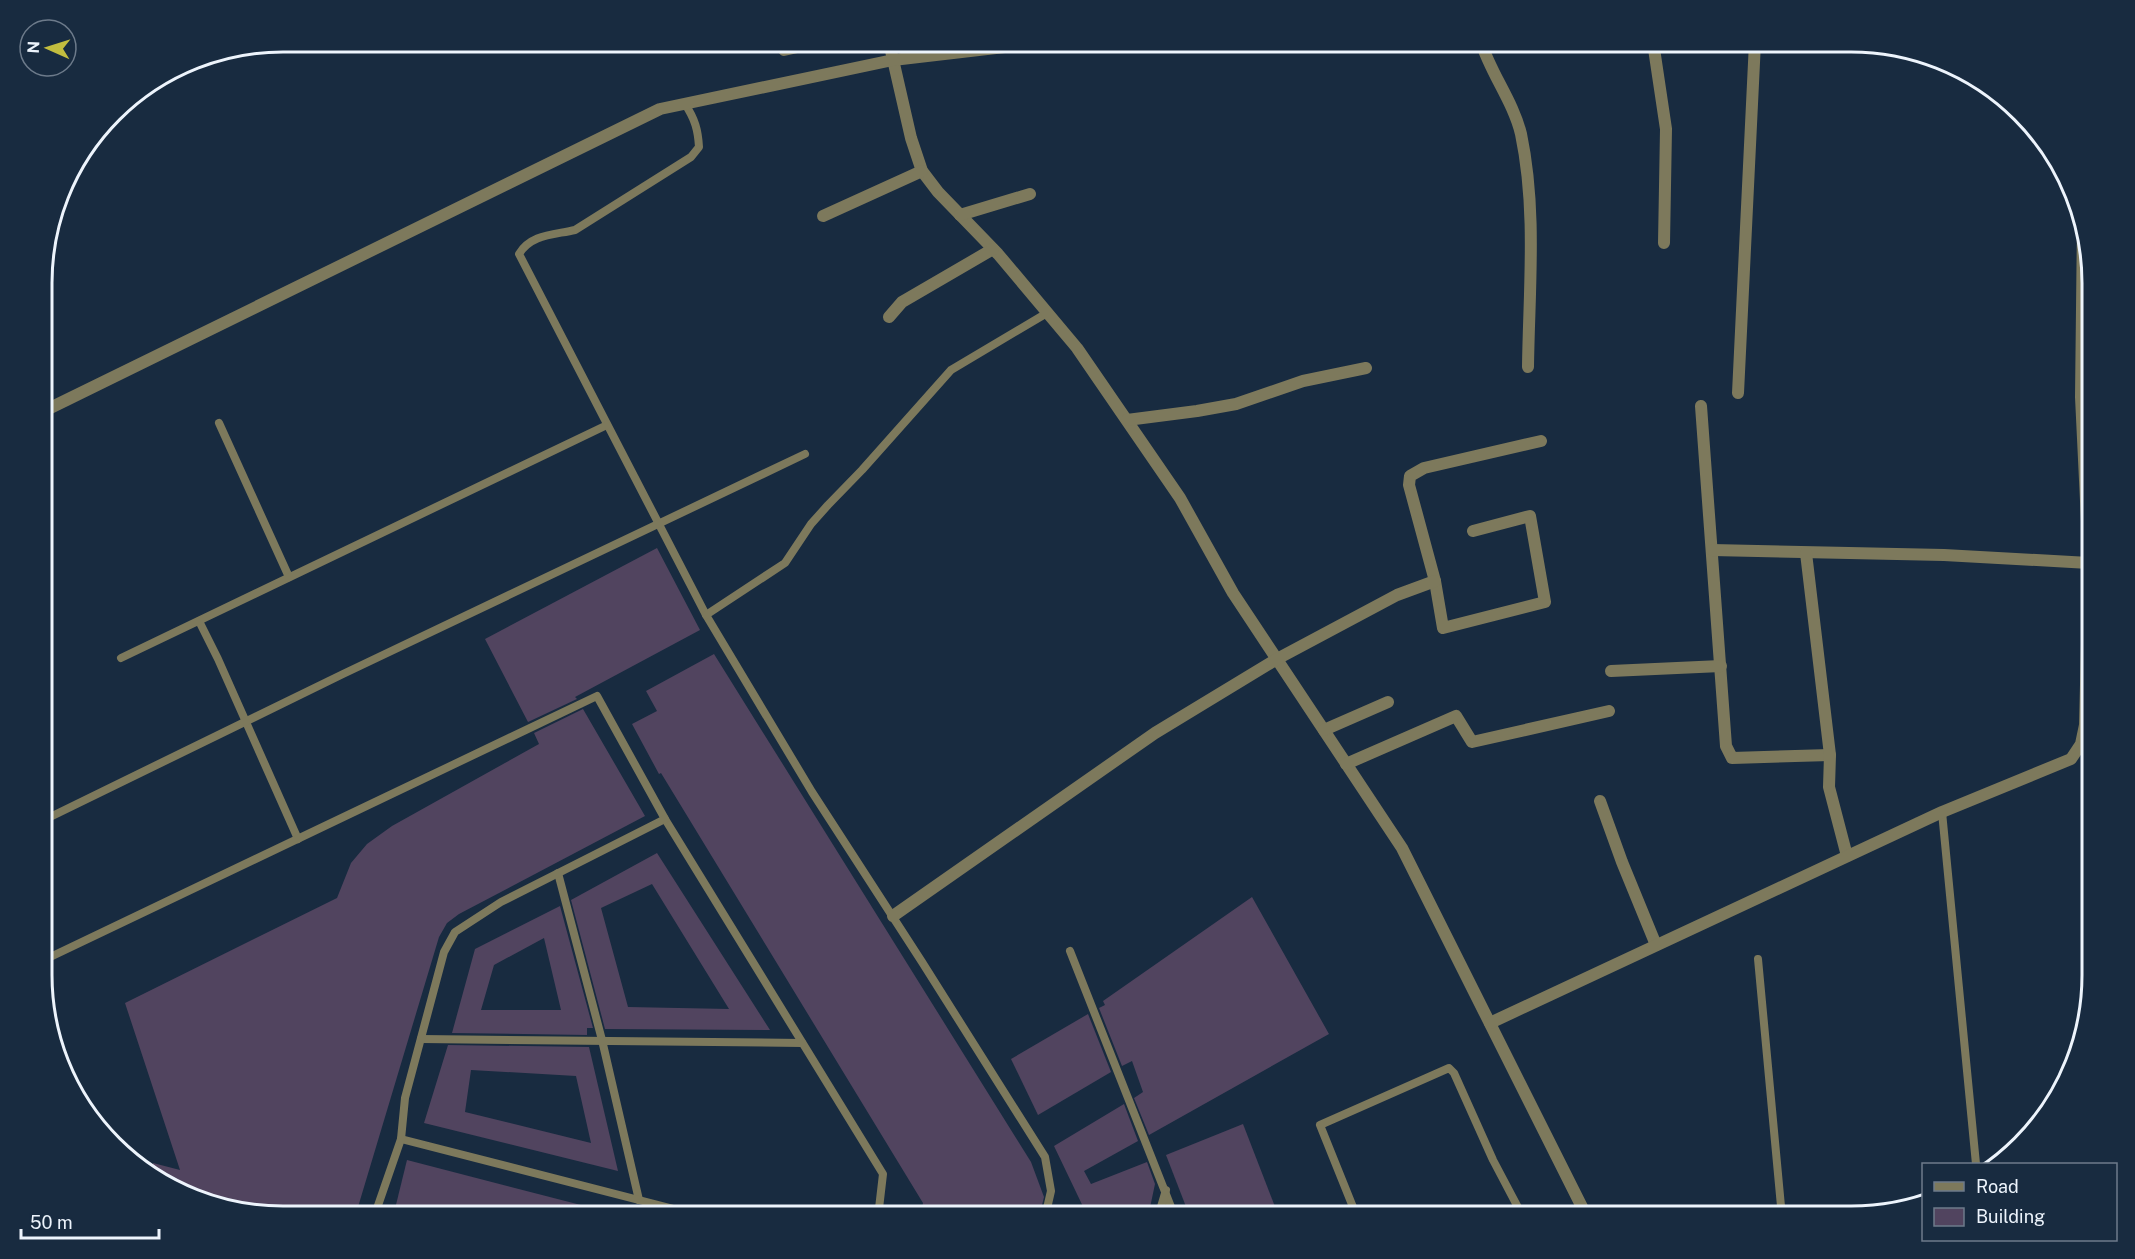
<svg xmlns="http://www.w3.org/2000/svg" width="2135" height="1259" font-family="'Public Sans',sans-serif">
	<style>
		.building { fill: #51445f; fill-rule: evenodd }
		.lines { fill: none; stroke-linecap: round; stroke-linejoin: round }
		.lane { stroke: #7d795c; stroke-width: 8 }
		.street { stroke: #7d795c; stroke-width: 12 }
		.rim { fill: none; stroke: #edf4fc; stroke-width: 3 }
	</style>
	<rect width="100%" height="100%" fill="#182b40"/>
	<!-- building -->
	<g class="building">
		<polygon points="657,548 700,630 575,697 577,699 528,722 485,639"/>
		<polygon points="714,654 1031,1162 1044,1197 1039,1217 920,1217 923,1203 661,773 659,774 632,724 657,711 646,691"/>
		<polygon points="583,709 645,816 459,914 447,923 439,937 355,1217 283,1217 221,1209 162,1184 152,1175 153,1163 180,1170 125,1003 337,898 351,863 367,844 392,826 539,744 534,733"/>
		<path d="M657,853L770,1030L605,1029L571,900ZM652,884L729,1009L628,1007L601,908Z"/>
		<polygon points="1252,897 1329,1034 1149,1135 1134,1098 1143,1092 1132,1061 1122,1066 1099,1008 1105,1005 1103,1001"/>
		<path d="M560,906L593,1028H587V1035L452,1033L475,949ZM544,938L561,1010H481L494,965Z"/>
		<polygon points="1088,1014 1111,1072 1038,1115 1011,1059"/>
		<path d="M448,1045L589,1047L618,1171L424,1123ZM471,1070L576,1076L591,1143L465,1112Z"/>
		<polygon points="1124,1104 1138,1141 1084,1171 1091,1184 1147,1162 1155,1184 1148,1217 1088,1217 1054,1146"/>
		<polygon points="1243,1124 1279,1217 1190,1217 1166,1155"/>
		<polygon points="407,1160 608,1212 607,1217 393,1217"/>
	</g>
	<g class="lines">
		<!-- lane -->
		<g class="lane">
			<path d="M685,104C695,119 698,130 699,147L691,157L575,230C554,235 531,234 519,254L706,615L812,792L922,962L1045,1157L1051,1191L1045,1217"/>
			<polyline points="219,423 289,577"/>
			<polyline points="706,615 785,563 811,524 828,505 862,470 951,370 1047,313"/>
			<polyline points="199,621 218,659 298,839"/>
			<polyline points="121,658 607,425"/>
			<polyline points="1942,812 1976,1164"/>
			<polyline points="44,820 343,674 805,454"/>
			<polyline points="558,873 602,1040 639,1200"/>
			<polyline points="1070,951 1175,1217"/>
			<polyline points="1758,959 1782,1217"/>
			<polyline points="44,960 597,696 665,819 883,1174 878,1217"/>
			<polyline points="421,1039 802,1043"/>
			<polyline points="401,1139 705,1217"/>
			<polyline points="374,1217 401,1139 405,1098 444,952 455,932 501,902 665,819"/>
			<polyline points="1158,1217 1166,1190"/>
			<polyline points="1357,1217 1320,1125 1449,1068 1454,1073 1493,1160 1523,1217"/>
		</g>
		<!-- street -->
		<g class="street">
			<polyline points="889,42 911,138 922,171 938,192 998,254 1077,348 1180,498 1233,593 1402,848 1587,1217"/>
			<path d="M1481,42C1491,74 1513,101 1521,134C1537,210 1529,290 1528,367"/>
			<polyline points="1653,42 1666,129 1664,243"/>
			<polyline points="784,50 820,42"/>
			<polyline points="960,215 1030,194"/>
			<polyline points="823,216 922,171"/>
			<polyline points="889,317 902,302 993,249"/>
			<polyline points="1738,393 1755,42"/>
			<polyline points="1701,406 1726,746 1732,758 1830,755"/>
			<polyline points="44,411 660,109 893,60 1047,42"/>
			<polyline points="1127,420 1197,411 1236,404 1303,381 1366,368"/>
			<polyline points="1473,531 1530,516 1545,602 1443,628 1435,581 1409,485 1410,476 1424,468 1541,441"/>
			<polyline points="1712,550 1944,555 2089,563"/>
			<polyline points="1806,553 1830,755 1829,787 1847,856"/>
			<polyline points="1611,671 1721,666"/>
			<polyline points="1324,730 1388,702"/>
			<polyline points="1346,764 1456,716 1472,742 1609,711"/>
			<polyline points="1600,801 1622,862 1656,945"/>
			<polyline points="893,916 1155,733 1277,659 1397,595 1435,581"/>
			<polyline points="1490,1023 1942,812 2071,759 2081,744 2085,725 2089,563 2081,397 2083,221"/>
		</g>
	</g>
	<!-- crop -->
	<path d="M0 0H2135V1259H0ZM283 52H1851A231 231 0 0 1 2082 283V975A231 231 0 0 1 1851 1206H283A231 231 0 0 1 52 975V283A231 231 0 0 1 283 52Z" fill="#182b40" fill-rule="evenodd"/>
	<path class="rim" d="M283 52H1851A231 231 0 0 1 2082 283V975A231 231 0 0 1 1851 1206H283A231 231 0 0 1 52 975V283A231 231 0 0 1 283 52Z"/>
	<!-- legend -->
	<rect x="1922" y="1163" width="195" height="78" fill="#182b40" stroke="#6d7b8b" stroke-width="1.5"/>
	<rect x="1934" y="1182" width="30" height="9" fill="#7d795c" stroke="#6d7b8b" stroke-width="1.5"/>
	<text x="1976" y="1193" font-size="18" fill="#edf4fc">Road</text>
	<rect x="1934" y="1208" width="30" height="18" fill="#51445f" stroke="#6d7b8b" stroke-width="1.5"/>
	<text x="1976" y="1223" font-size="18" fill="#edf4fc">Building</text>
	<!-- north arrow -->
	<g transform="translate(48 48) rotate(273)"><circle r="28" fill="#182b40" stroke="#6d7b8b" stroke-width="1.5"/>
	<path d="M0-4.5L10 22L0 15L-10 22Z" fill="#c2bd3f"/>
	<text y="-9" font-size="16" font-weight="bold" text-anchor="middle" fill="#edf4fc">N</text>
	</g>
	<!-- scale -->
	<path d="M21 1229v9h138v-9" fill="none" stroke="#edf4fc" stroke-width="3"/>
	<text x="30" y="1229" font-size="18" fill="#edf4fc" stroke="#182b40" stroke-width="4.5" paint-order="stroke">50 m</text>
</svg>
